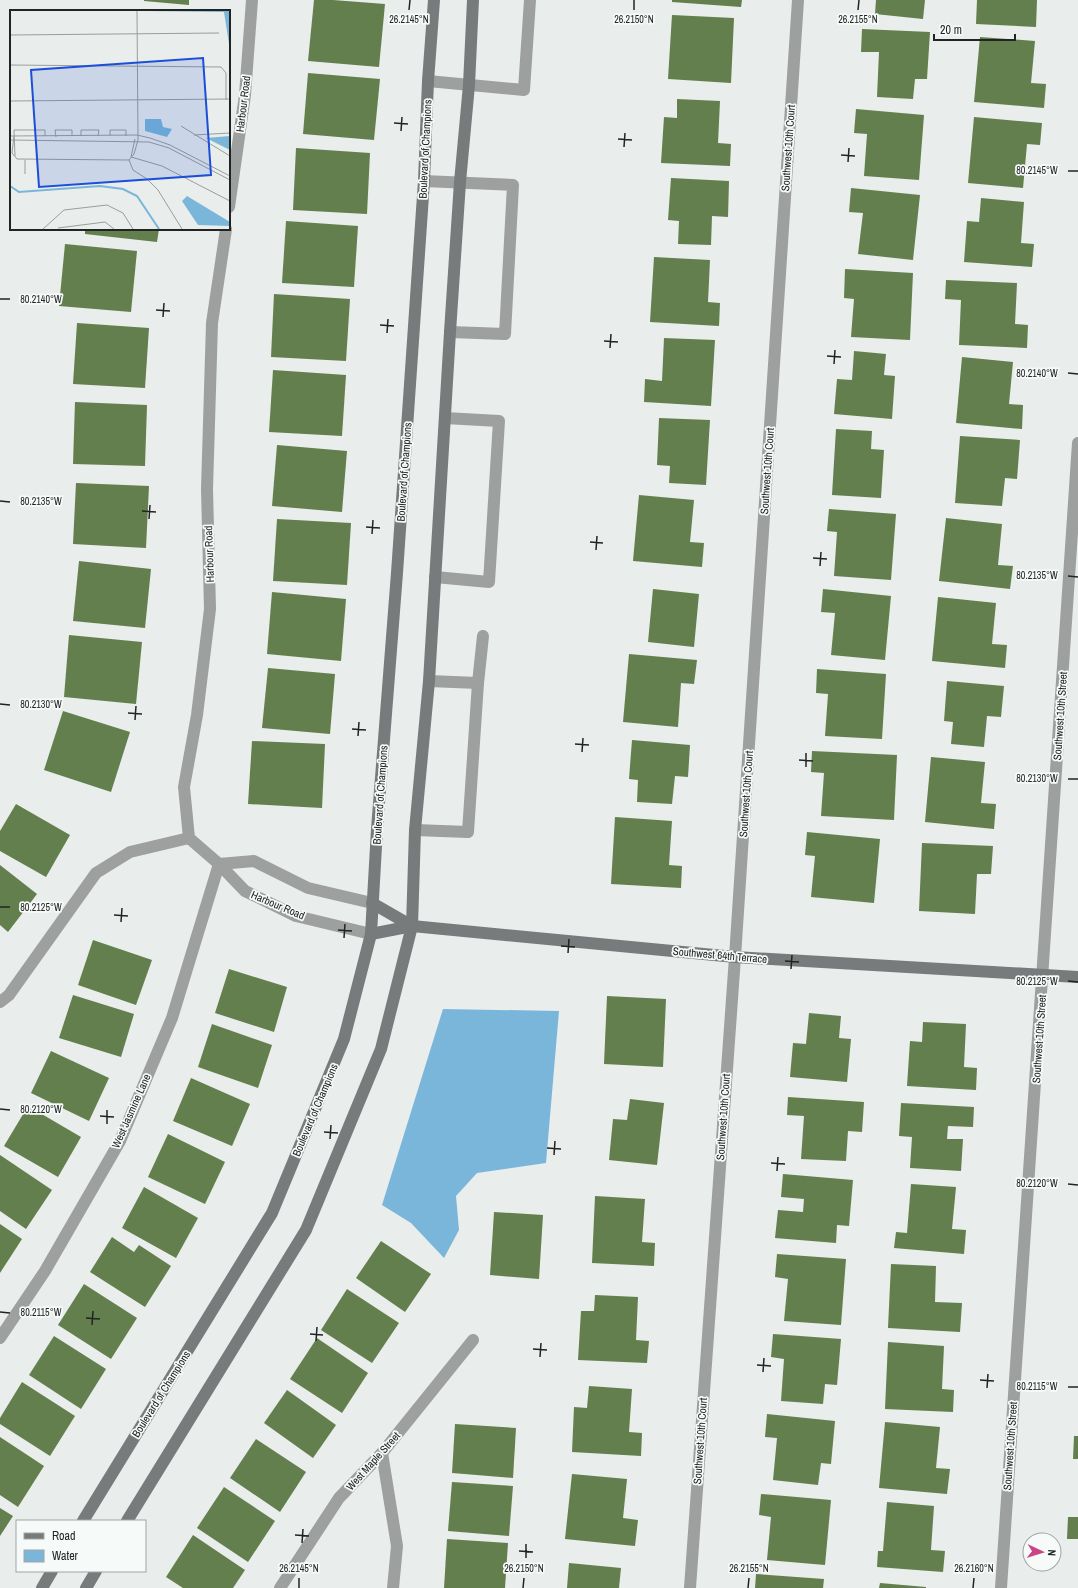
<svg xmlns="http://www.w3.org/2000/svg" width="1078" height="1588" font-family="'Archivo Narrow',sans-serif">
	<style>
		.water { fill: #7ab6da }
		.building { fill: #627f4d }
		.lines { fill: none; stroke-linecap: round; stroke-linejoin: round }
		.lane { stroke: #9ea0a0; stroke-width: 12 }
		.street { stroke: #9ea0a0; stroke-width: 12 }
		.secondary { stroke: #787b7c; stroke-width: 12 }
		.ticks { fill: none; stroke: #222423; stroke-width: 1.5 }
		.labels { text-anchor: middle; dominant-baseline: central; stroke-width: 3.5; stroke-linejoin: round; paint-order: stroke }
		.street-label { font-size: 11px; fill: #222423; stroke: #f6fbf9 }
		.inset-river { fill: none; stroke: #7ab6da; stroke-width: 2 }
		.inset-road { fill: none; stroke: #999d9b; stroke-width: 1 }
		.view { fill: #1d4ed8; fill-opacity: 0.15; stroke: #1d4ed8; stroke-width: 2 }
		.inset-edge { fill: none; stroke: #222423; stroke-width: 2 }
		.ticks-label { font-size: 10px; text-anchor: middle; fill: #222423; stroke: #f6fbf9; stroke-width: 3.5; stroke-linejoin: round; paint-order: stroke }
	</style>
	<rect width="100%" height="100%" fill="#e9edeb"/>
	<!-- water -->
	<polygon class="water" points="443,1009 559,1011 546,1163 477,1173 456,1196 459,1230 444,1258 411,1223 382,1205"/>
	<!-- building -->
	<g class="building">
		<polygon points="144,0 189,0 189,5 144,1"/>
		<polygon points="314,0 333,0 385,4 379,67 308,61"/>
		<polygon points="672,0 742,0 741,7 672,2"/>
		<polygon points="876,0 925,0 923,19 875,14"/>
		<polygon points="977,0 1037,0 1036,27 976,24"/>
		<polygon points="672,15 734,18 731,83 668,79"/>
		<polygon points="862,29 930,32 927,79 915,79 913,99 877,97 879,52 861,52"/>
		<polygon points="980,37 1035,41 1031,83 1046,84 1044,108 974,102"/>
		<polygon points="308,73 380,79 374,140 303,134"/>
		<polygon points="677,99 720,101 718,143 731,144 730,166 661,163 664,117 677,118"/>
		<polygon points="856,109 924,115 919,180 864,176 867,134 854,133"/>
		<polygon points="974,117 1042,123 1040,145 1027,144 1023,188 968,183"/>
		<polygon points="296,148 370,153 367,214 293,210"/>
		<polygon points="671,178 729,181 728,217 712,216 711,245 678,244 679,221 668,220"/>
		<polygon points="851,188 920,195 913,260 858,254 863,213 849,212"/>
		<polygon points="981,198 1024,202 1021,243 1034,244 1032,267 964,262 967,221 979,222"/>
		<polygon points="286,221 358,226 354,287 282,283"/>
		<polygon points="85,229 159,229 157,242 85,234"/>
		<polygon points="65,244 137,251 131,312 59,306"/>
		<polygon points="654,257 710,260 708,302 720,303 719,326 650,322"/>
		<polygon points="845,269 913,273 910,340 851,337 854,299 844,298"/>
		<polygon points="946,280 1017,283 1015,324 1028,325 1027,348 959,345 961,300 945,299"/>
		<polygon points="274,294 350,299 346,361 271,357"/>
		<polygon points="77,323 149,328 145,388 73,384"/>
		<polygon points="664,338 715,340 711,406 644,402 645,379 662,381"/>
		<polygon points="854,351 886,354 884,375 895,376 892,419 834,414 837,379 852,380"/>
		<polygon points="962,357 1013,362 1009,404 1023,405 1022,429 956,423"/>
		<polygon points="273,370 346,375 342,436 269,432"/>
		<polygon points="75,402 147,405 145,466 73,464"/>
		<polygon points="659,418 710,420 706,485 669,483 670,466 657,465"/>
		<polygon points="836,429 872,431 871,449 884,450 881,498 832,495"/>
		<polygon points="960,436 1020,440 1017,479 1005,478 1002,506 955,503"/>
		<polygon points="277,445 347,451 342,512 272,506"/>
		<polygon points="76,483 149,486 146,548 73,544"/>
		<polygon points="639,495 694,500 690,542 704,543 702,567 633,561"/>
		<polygon points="829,509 896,514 891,580 834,576 837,532 827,531"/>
		<polygon points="946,518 1002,524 998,565 1013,566 1010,589 939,581"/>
		<polygon points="277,519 351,523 347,585 273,581"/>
		<polygon points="79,561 151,569 145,628 73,621"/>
		<polygon points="653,589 699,594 694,647 648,642"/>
		<polygon points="823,589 891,596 885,660 831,655 835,613 821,612"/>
		<polygon points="272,592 346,599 341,661 267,654"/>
		<polygon points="938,597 996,603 992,644 1007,645 1005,668 932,661"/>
		<polygon points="69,635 142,642 136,704 64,697"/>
		<polygon points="629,654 697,660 694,684 681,683 678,727 623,722"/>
		<polygon points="268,668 335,674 330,734 262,728"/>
		<polygon points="817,669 886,674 882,739 825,736 828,694 816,693"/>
		<polygon points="947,681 1004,686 1001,717 987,716 984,747 951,744 953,722 944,721"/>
		<polygon points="63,711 130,732 111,792 44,770"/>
		<polygon points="632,740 690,745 688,777 675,776 672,804 637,802 638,780 629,779"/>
		<polygon points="252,741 325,744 322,808 248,804"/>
		<polygon points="812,751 897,755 894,820 821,816 824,773 811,772"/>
		<polygon points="931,757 985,762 981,803 996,804 994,829 925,822"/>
		<polygon points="16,804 70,835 46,877 0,851 0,831"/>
		<polygon points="615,817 672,821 669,865 682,866 681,888 611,884"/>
		<polygon points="807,832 880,839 874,903 811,897 815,856 805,855"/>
		<polygon points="922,843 993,846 991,874 977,874 975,914 919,911"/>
		<polygon points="0,865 37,894 8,932 0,925"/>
		<polygon points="93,940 152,960 136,1005 78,985"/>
		<polygon points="229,969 287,987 274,1032 215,1013"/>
		<polygon points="73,995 134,1014 121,1057 59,1038"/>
		<polygon points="607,996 666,999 663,1067 604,1064"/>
		<polygon points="809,1013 841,1016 839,1038 851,1039 847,1082 790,1077 793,1043 806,1044"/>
		<polygon points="923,1022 966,1024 964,1067 977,1068 976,1090 907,1086 910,1041 922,1042"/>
		<polygon points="212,1024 272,1045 258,1088 198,1067"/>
		<polygon points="51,1051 109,1078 89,1121 31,1093"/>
		<polygon points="191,1078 250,1104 232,1146 173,1121"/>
		<polygon points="788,1097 864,1102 862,1132 848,1131 846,1161 801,1159 804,1116 787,1115"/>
		<polygon points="630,1099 664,1103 657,1165 609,1160 613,1119 627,1120"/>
		<polygon points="901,1103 974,1107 973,1127 948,1126 947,1139 963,1139 961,1171 910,1168 912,1137 899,1136"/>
		<polygon points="28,1106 81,1137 58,1177 4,1146"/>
		<polygon points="168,1134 225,1162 205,1204 148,1177"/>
		<polygon points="0,1155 52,1190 26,1229 0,1211"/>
		<polygon points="783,1174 853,1180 849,1226 837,1225 836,1243 775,1238 778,1210 803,1212 804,1199 781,1197"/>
		<polygon points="911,1184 956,1187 952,1229 966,1230 964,1254 894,1248 896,1232 907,1233"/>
		<polygon points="144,1187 198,1218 176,1258 122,1228"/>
		<polygon points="595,1196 645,1199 642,1242 655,1243 654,1266 592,1263"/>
		<polygon points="494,1212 543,1215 539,1279 490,1275"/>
		<polygon points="0,1224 22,1239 0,1273"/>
		<polygon points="112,1237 134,1252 139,1245 171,1266 145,1307 90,1272"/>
		<polygon points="381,1241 431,1274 405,1312 356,1278"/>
		<polygon points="777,1254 846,1259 841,1325 784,1321 788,1279 775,1277"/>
		<polygon points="891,1264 936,1266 935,1302 962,1303 960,1332 888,1328"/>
		<polygon points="84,1284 137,1318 111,1359 58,1325"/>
		<polygon points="347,1289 399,1323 372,1363 321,1330"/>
		<polygon points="595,1295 638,1297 636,1340 649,1341 647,1363 578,1360 581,1311 594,1311"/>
		<polygon points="773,1334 841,1339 837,1385 825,1384 823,1404 781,1401 784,1359 771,1357"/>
		<polygon points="54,1336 106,1369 81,1409 29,1375"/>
		<polygon points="317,1338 368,1373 342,1413 290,1379"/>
		<polygon points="888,1342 944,1346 942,1389 954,1390 953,1412 885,1409"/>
		<polygon points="22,1382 75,1416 50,1456 0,1424 0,1418"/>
		<polygon points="589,1386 632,1389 629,1432 642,1433 641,1456 572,1452 574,1407 587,1408"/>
		<polygon points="287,1390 336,1425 313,1458 264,1423"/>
		<polygon points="767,1414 835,1421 831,1464 821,1463 818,1485 773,1480 777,1438 765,1437"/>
		<polygon points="885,1422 940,1427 936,1468 950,1469 947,1494 879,1488"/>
		<polygon points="455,1424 516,1428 513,1478 452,1473"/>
		<polygon points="1074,1436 1078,1436 1078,1459 1073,1459"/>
		<polygon points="0,1437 44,1466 18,1507 0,1495"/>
		<polygon points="256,1439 306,1472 280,1512 230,1478"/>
		<polygon points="572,1474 627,1479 623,1518 638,1520 635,1546 565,1539"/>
		<polygon points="452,1482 513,1486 509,1536 448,1531"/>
		<polygon points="224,1487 275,1521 248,1562 197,1528"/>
		<polygon points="761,1494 831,1500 825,1565 767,1560 771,1517 759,1515"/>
		<polygon points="887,1502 934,1506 931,1550 945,1551 943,1572 877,1567 878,1551 883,1551"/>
		<polygon points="0,1508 13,1516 0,1536"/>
		<polygon points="1068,1517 1078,1517 1078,1539 1067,1539"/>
		<polygon points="193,1535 245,1570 233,1588 183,1588 166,1577"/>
		<polygon points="447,1539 508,1543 505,1588 444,1588"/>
		<polygon points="569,1563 621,1568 619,1588 567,1588"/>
		<polygon points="756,1574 824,1579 823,1588 755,1588"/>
		<polygon points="880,1583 926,1587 926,1588 879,1588"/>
	</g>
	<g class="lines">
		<!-- lane -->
		<g class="lane">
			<polyline points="428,81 524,90 530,0"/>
			<polyline points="424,181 513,185 505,334 450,332"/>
			<polyline points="435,577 489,582 499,421 445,418"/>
			<polyline points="478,683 483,636"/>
			<polyline points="415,830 468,832 478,683 429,681"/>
		</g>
		<!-- street -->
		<g class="street">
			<polyline points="229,207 245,95 252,0"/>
			<polyline points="226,229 212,323 207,489 210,609 197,715 184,787 189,838 219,864 245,891 296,916 371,934"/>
			<polyline points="219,864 254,861 308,888 372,903"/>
			<polyline points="0,1002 9,995 96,873 130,852 189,838"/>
			<polyline points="0,1338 45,1271 120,1141 172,1018 219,864"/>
			<polyline points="382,1453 397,1546 393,1588"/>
			<polyline points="280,1588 339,1498 382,1453 473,1340"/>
			<polyline points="690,1588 735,957 798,0"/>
			<polyline points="1001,1588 1078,443"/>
		</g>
		<!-- secondary -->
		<g class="secondary">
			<polyline points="372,903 412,926"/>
			<polyline points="371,934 412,926 735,957 1078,977"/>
			<polyline points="83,1521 272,1213 344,1039 371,934 377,829 397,573 424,181 428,81 434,0"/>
			<polyline points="127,1521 306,1230 381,1049 412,926 415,830 429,681 450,332 460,182 469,85 473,0"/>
			<polyline points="42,1588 52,1571"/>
			<polyline points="86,1588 96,1571"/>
		</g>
	</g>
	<!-- ticks -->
	<path class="ticks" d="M409,10L410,0M634,10V0M858,10L859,0M394,123L408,124M401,131L402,117M618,139L632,140M624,147L625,133M841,155L855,156M848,162L849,148M1068,171H1078M0,299H10M156,310L170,311M163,317L164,303M380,325L394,326M387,333L388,319M604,341L618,342M610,348L611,334M827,356L841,357M834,364L835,350M1068,373L1078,374M0,501L10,502M142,511L156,512M149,519L150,505M366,527L380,528M372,534L373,520M590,542L603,543M596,550L597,536M813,558L827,559M820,566L821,552M1068,576L1078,577M0,704L10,705M128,713L142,714M135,720L136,706M352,729L366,730M358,736L359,722M575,744L589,745M582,752L583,738M799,760L813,761M806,767V753M1068,779H1078M0,907H10M114,915L128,916M121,922L122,908M338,930L352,931M344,938L345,924M561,946L575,947M568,953L569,939M785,961L799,962M791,969L792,955M1068,981L1078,982M0,1109L10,1110M100,1116L114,1117M107,1124V1110M324,1132L338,1133M330,1139L331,1125M547,1148L561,1149M554,1155L555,1141M771,1163L785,1164M777,1171L778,1157M1068,1184L1078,1185M0,1312L10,1313M86,1318L100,1319M92,1325L93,1311M310,1334L323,1335M316,1341L317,1327M533,1349L547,1350M540,1357L541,1343M757,1365L771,1366M763,1372L764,1358M980,1380L994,1381M1068,1387H1078M987,1388L988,1374M295,1535L309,1536M302,1543L303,1529M519,1551L533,1552M526,1558V1544M299,1588V1578M523,1588L524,1578M748,1588L749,1578M973,1588L974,1578"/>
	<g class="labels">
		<!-- street labels -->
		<g class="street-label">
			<text transform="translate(243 104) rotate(-83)">Harbour Road</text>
			<text transform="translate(788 148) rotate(-86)">Southwest 10th Court</text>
			<text transform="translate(425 149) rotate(-87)">Boulevard of Champions</text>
			<text transform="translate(767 471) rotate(-86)">Southwest 10th Court</text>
			<text transform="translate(404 472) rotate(-86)">Boulevard of Champions</text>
			<text transform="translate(209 554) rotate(-92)">Harbour Road</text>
			<text transform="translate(1060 716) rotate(-86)">Southwest 10th Street</text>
			<text transform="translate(746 794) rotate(-86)">Southwest 10th Court</text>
			<text transform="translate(380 795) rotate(-86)">Boulevard of Champions</text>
			<text transform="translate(278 905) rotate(23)">Harbour Road</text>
			<text transform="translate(720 955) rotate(5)">Southwest 64th Terrace</text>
			<text transform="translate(1039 1039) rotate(-86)">Southwest 10th Street</text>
			<text transform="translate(315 1110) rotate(-67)">Boulevard of Champions</text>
			<text transform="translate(131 1111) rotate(-66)">West Jasmine Lane</text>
			<text transform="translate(723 1117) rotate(-86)">Southwest 10th Court</text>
			<text transform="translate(161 1394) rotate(-58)">Boulevard of Champions</text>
			<text transform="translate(700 1441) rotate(-86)">Southwest 10th Court</text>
			<text transform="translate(1010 1446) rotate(-86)">Southwest 10th Street</text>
			<text transform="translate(373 1461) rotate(-48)">West Maple Street</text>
		</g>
	</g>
	<!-- overview -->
	<g transform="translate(10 10)">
		<rect width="220" height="220" fill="#e9edeb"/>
		<path d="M133,1H220V40L214,2ZM135,109H151L153,117L162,119L157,127L135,121ZM220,126V140L196,128ZM177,186L220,212V216L188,215L172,191Z" fill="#7ab6da"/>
		<path class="inset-river" d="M0,176L9,182L90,176L113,179L127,186L149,219"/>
		<path class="inset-road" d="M0,25L209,23M0,55L211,57L216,63V90M0,91L220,89M171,116L220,146M100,125V120H116V126M184,125L220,123M0,126L127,125L140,128L160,135L220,166M4,126L2,143L7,149L119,150L124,144L128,130L127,1M71,126V120H89L88,126M46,127L45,120H62V126M1,130L139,132L159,138L220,170M5,146L4,120H35V126M121,147L152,156L220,191M121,147L125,129M15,150V164M119,150L123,160L137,169L148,180L172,219M48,218L95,212L104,219M33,219L54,200L97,195L113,203L123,219"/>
		<path class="view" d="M193,48L201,165L29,177L21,60Z"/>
		<rect width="220" height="220" class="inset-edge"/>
	</g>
	<g class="ticks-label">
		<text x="409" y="23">26.2145°N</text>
		<text x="634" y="23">26.2150°N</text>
		<text x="858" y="23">26.2155°N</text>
		<text x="1037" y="174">80.2145°W</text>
		<text x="41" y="303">80.2140°W</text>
		<text x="1037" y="377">80.2140°W</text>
		<text x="41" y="505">80.2135°W</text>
		<text x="1037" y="579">80.2135°W</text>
		<text x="41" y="708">80.2130°W</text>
		<text x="1037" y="782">80.2130°W</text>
		<text x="41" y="911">80.2125°W</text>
		<text x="1037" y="985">80.2125°W</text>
		<text x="41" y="1113">80.2120°W</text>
		<text x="1037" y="1187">80.2120°W</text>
		<text x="41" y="1316">80.2115°W</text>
		<text x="1037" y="1390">80.2115°W</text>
		<text x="299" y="1572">26.2145°N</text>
		<text x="524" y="1572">26.2150°N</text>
		<text x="749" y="1572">26.2155°N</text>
		<text x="974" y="1572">26.2160°N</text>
	</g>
	<!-- legend -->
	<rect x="16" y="1520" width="130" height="52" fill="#f6fbf9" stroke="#a1a5a3"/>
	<rect x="24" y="1533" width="20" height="6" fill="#787b7c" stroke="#a1a5a3"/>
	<text x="52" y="1540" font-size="12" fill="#222423">Road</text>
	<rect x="24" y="1550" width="20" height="12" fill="#7ab6da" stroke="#a1a5a3"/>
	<text x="52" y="1560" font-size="12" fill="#222423">Water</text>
	<!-- north arrow -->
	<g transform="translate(1042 1552) rotate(94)"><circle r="19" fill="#f6fbf9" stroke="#a1a5a3"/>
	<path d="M0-3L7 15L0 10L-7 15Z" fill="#cc4583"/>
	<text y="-6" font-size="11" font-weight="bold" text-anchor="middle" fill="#222423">N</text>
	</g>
	<!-- scale -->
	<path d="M934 34v6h81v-6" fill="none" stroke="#222423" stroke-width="2"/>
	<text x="940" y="34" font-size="12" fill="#222423" stroke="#f6fbf9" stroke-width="3" paint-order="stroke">20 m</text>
</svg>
